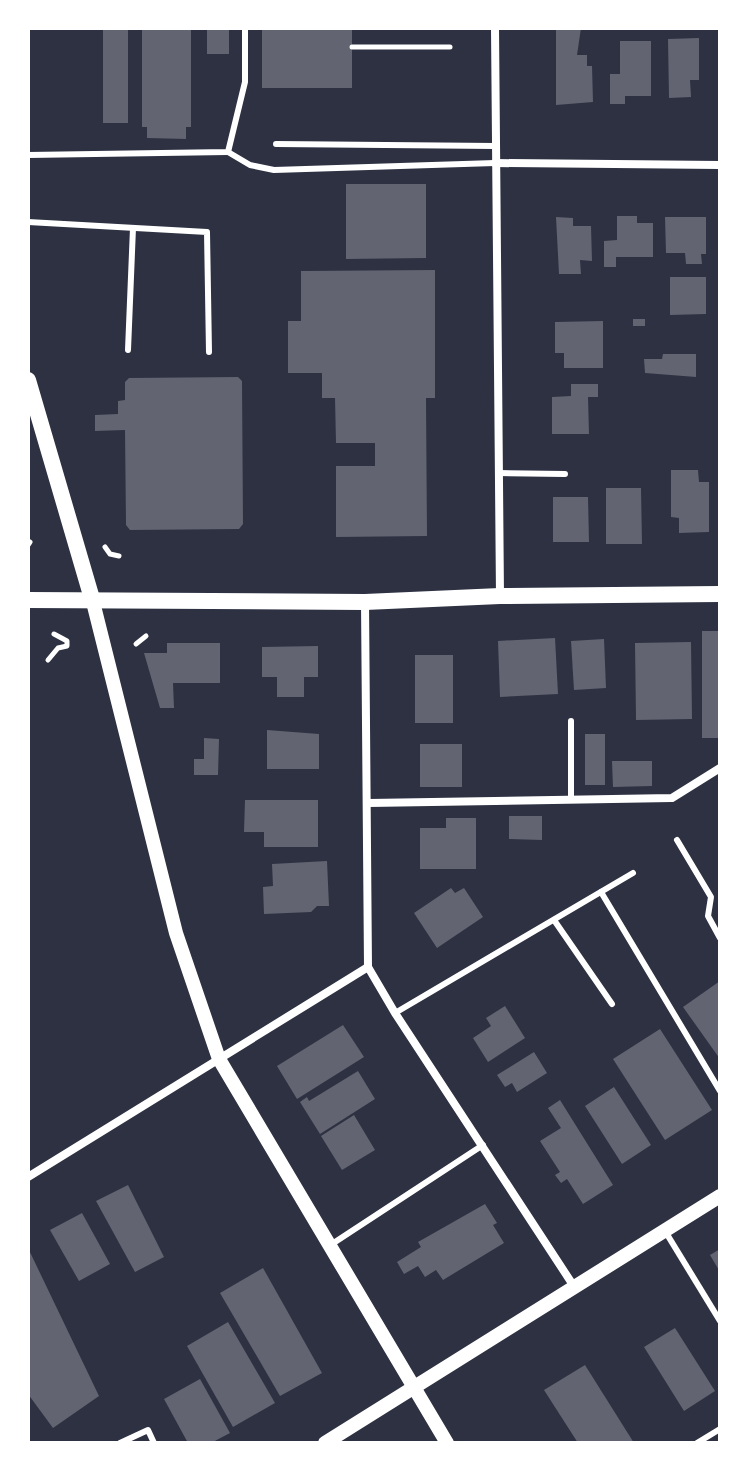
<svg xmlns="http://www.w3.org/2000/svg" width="748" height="1471" font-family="Montserrat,sans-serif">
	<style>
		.building { fill: #626471 }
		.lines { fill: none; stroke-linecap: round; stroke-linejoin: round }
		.path { stroke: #fff; stroke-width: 5 }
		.service { stroke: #fff; stroke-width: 6 }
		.minor { stroke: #fff; stroke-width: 8 }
		.tertiary { stroke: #fff; stroke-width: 14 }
		.secondary { stroke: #fff; stroke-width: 16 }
	</style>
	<rect width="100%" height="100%" fill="#2d3142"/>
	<!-- building -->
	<g class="building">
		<rect x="103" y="28" width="25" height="95"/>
		<polygon points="142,28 191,28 191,127 186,127 186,139 147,138 147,127 142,127"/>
		<rect x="207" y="28" width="22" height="26"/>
		<rect x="262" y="28" width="90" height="60"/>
		<polygon points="556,28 581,28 577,55 587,55 587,66 592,66 593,102 556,105"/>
		<polygon points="699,38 699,80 690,80 691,97 669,98 668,39"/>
		<polygon points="620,41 651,41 651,96 625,96 625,104 610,104 610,74 620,74"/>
		<polygon points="346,184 426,184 426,258 346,259"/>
		<polygon points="617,216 637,216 637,223 653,223 653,257 616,257 616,267 604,267 604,241 617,240"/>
		<polygon points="556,217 573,218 573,226 591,226 592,261 580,260 581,274 559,274"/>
		<polygon points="665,217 706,217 706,254 701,254 702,264 686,264 685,253 666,253"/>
		<polygon points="435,270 435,398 426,398 427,536 336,537 336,466 375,466 375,443 336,443 335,398 322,398 322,373 288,373 288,321 301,321 301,271"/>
		<polygon points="670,277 706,277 706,314 670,315"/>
		<rect x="633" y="319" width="12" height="7"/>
		<polygon points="603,321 603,368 564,368 564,353 555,353 555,322"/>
		<polygon points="663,354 696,354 696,377 645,373 644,359 662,359"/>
		<polygon points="238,377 242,381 243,524 239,529 130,530 126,525 125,430 95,431 95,415 118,414 118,401 125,400 125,382 129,378"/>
		<polygon points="571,384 598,384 598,397 588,397 589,434 552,434 552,397 571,396"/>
		<polygon points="671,470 698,470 699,482 709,482 709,532 679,533 679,518 671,517"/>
		<polygon points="606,488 641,488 642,544 606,544"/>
		<polygon points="553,497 588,497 589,542 553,542"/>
		<rect x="702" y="631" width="18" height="107"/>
		<polygon points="555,638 558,694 500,697 498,641"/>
		<polygon points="604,639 606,688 574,690 571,641"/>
		<polygon points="691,642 692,719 636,720 635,643"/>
		<polygon points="167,643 220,643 220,683 173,683 174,708 160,708 144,653 167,653"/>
		<polygon points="318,646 318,677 304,677 304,697 277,697 277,677 262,677 262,647"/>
		<rect x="415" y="655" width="38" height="68"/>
		<polygon points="267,730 319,734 319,769 267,769"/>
		<rect x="585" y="734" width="20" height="51"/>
		<polygon points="204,738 219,739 218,775 194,775 194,759 204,759"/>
		<rect x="420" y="744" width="42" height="43"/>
		<polygon points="612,761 652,761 652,786 613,787"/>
		<polygon points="245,800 318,800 318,847 264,847 264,832 244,832"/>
		<polygon points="509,816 542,816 542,840 509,839"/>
		<polygon points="446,818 476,818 476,869 420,869 420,828 446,828"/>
		<polygon points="327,861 329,906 317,906 311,912 264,914 263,887 273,886 272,864"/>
		<polygon points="451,888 455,893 464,888 483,917 437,948 414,913"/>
		<polygon points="720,981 720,1059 683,1007"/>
		<polygon points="505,1006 525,1038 488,1062 473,1038 491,1026 486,1018"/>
		<polygon points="343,1025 364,1057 297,1099 277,1066"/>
		<polygon points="660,1029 712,1110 665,1140 613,1059"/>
		<polygon points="534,1052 547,1073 517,1092 512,1083 505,1087 497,1075"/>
		<polygon points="358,1071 375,1099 320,1134 300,1102 307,1097 309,1101"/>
		<polygon points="614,1087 651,1145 622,1164 585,1106"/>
		<polygon points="560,1100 613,1185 583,1204 567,1179 561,1183 555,1175 560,1172 540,1141 561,1128 548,1108"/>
		<polygon points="354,1115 375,1150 342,1170 321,1136"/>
		<polygon points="128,1185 164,1257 135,1272 96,1201"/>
		<polygon points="485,1204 497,1223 493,1225 504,1243 443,1280 436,1270 425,1277 418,1266 404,1274 397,1262 421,1247 418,1242"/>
		<polygon points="82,1213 110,1264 79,1281 50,1230"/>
		<polygon points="28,1248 99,1396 53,1428 28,1394"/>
		<polygon points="720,1249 720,1272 710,1255"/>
		<polygon points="263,1268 322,1373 280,1396 220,1293"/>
		<polygon points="228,1322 275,1403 233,1427 187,1346"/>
		<polygon points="675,1328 715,1391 684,1411 644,1347"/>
		<polygon points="585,1365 634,1443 578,1443 544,1390"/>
		<polygon points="200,1379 230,1433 211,1443 188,1443 164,1399"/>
	</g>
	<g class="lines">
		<!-- path -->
		<g class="path">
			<polyline points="352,47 450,47"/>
			<polyline points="28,545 30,542"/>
			<polyline points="105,547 110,554 119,556"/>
			<polyline points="136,644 146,636"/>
			<polyline points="48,660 58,648 67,646 67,641 54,634"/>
		</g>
		<!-- service -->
		<g class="service">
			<polyline points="276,144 495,146"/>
			<polyline points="228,152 250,165 274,170 495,163"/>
			<polyline points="28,155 228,152 245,82 245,28"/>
			<polyline points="28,222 207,232 209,352"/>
			<polyline points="128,350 133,228"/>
			<polyline points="498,473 565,474"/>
			<polyline points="571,798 571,721"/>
			<polyline points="677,840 711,897 708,916 720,938"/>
			<polyline points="601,892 720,1091"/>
			<polyline points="554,920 612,1004"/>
			<polyline points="395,1013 633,873"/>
			<polyline points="665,1231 720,1321"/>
			<polyline points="332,1244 483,1145"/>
			<polyline points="120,1443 148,1430 154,1443"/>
			<polyline points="697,1443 720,1429"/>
		</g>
		<!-- minor -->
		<g class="minor">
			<polyline points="495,28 500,596"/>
			<polyline points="495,163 720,165"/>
			<polyline points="365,602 368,967 395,1013 575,1288"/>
			<polyline points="369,803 672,798 720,768"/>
			<polyline points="28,1177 368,967"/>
		</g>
		<!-- tertiary -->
		<g class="tertiary">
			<polyline points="93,602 176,933 219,1059 447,1443"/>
			<polyline points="325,1443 720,1196"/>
		</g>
		<!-- secondary -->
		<g class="secondary">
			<polyline points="28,380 93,602"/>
			<polyline points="28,600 365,602 500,596 720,594"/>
		</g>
	</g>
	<!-- border -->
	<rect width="748" height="1471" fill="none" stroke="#ffffff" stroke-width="60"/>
</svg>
